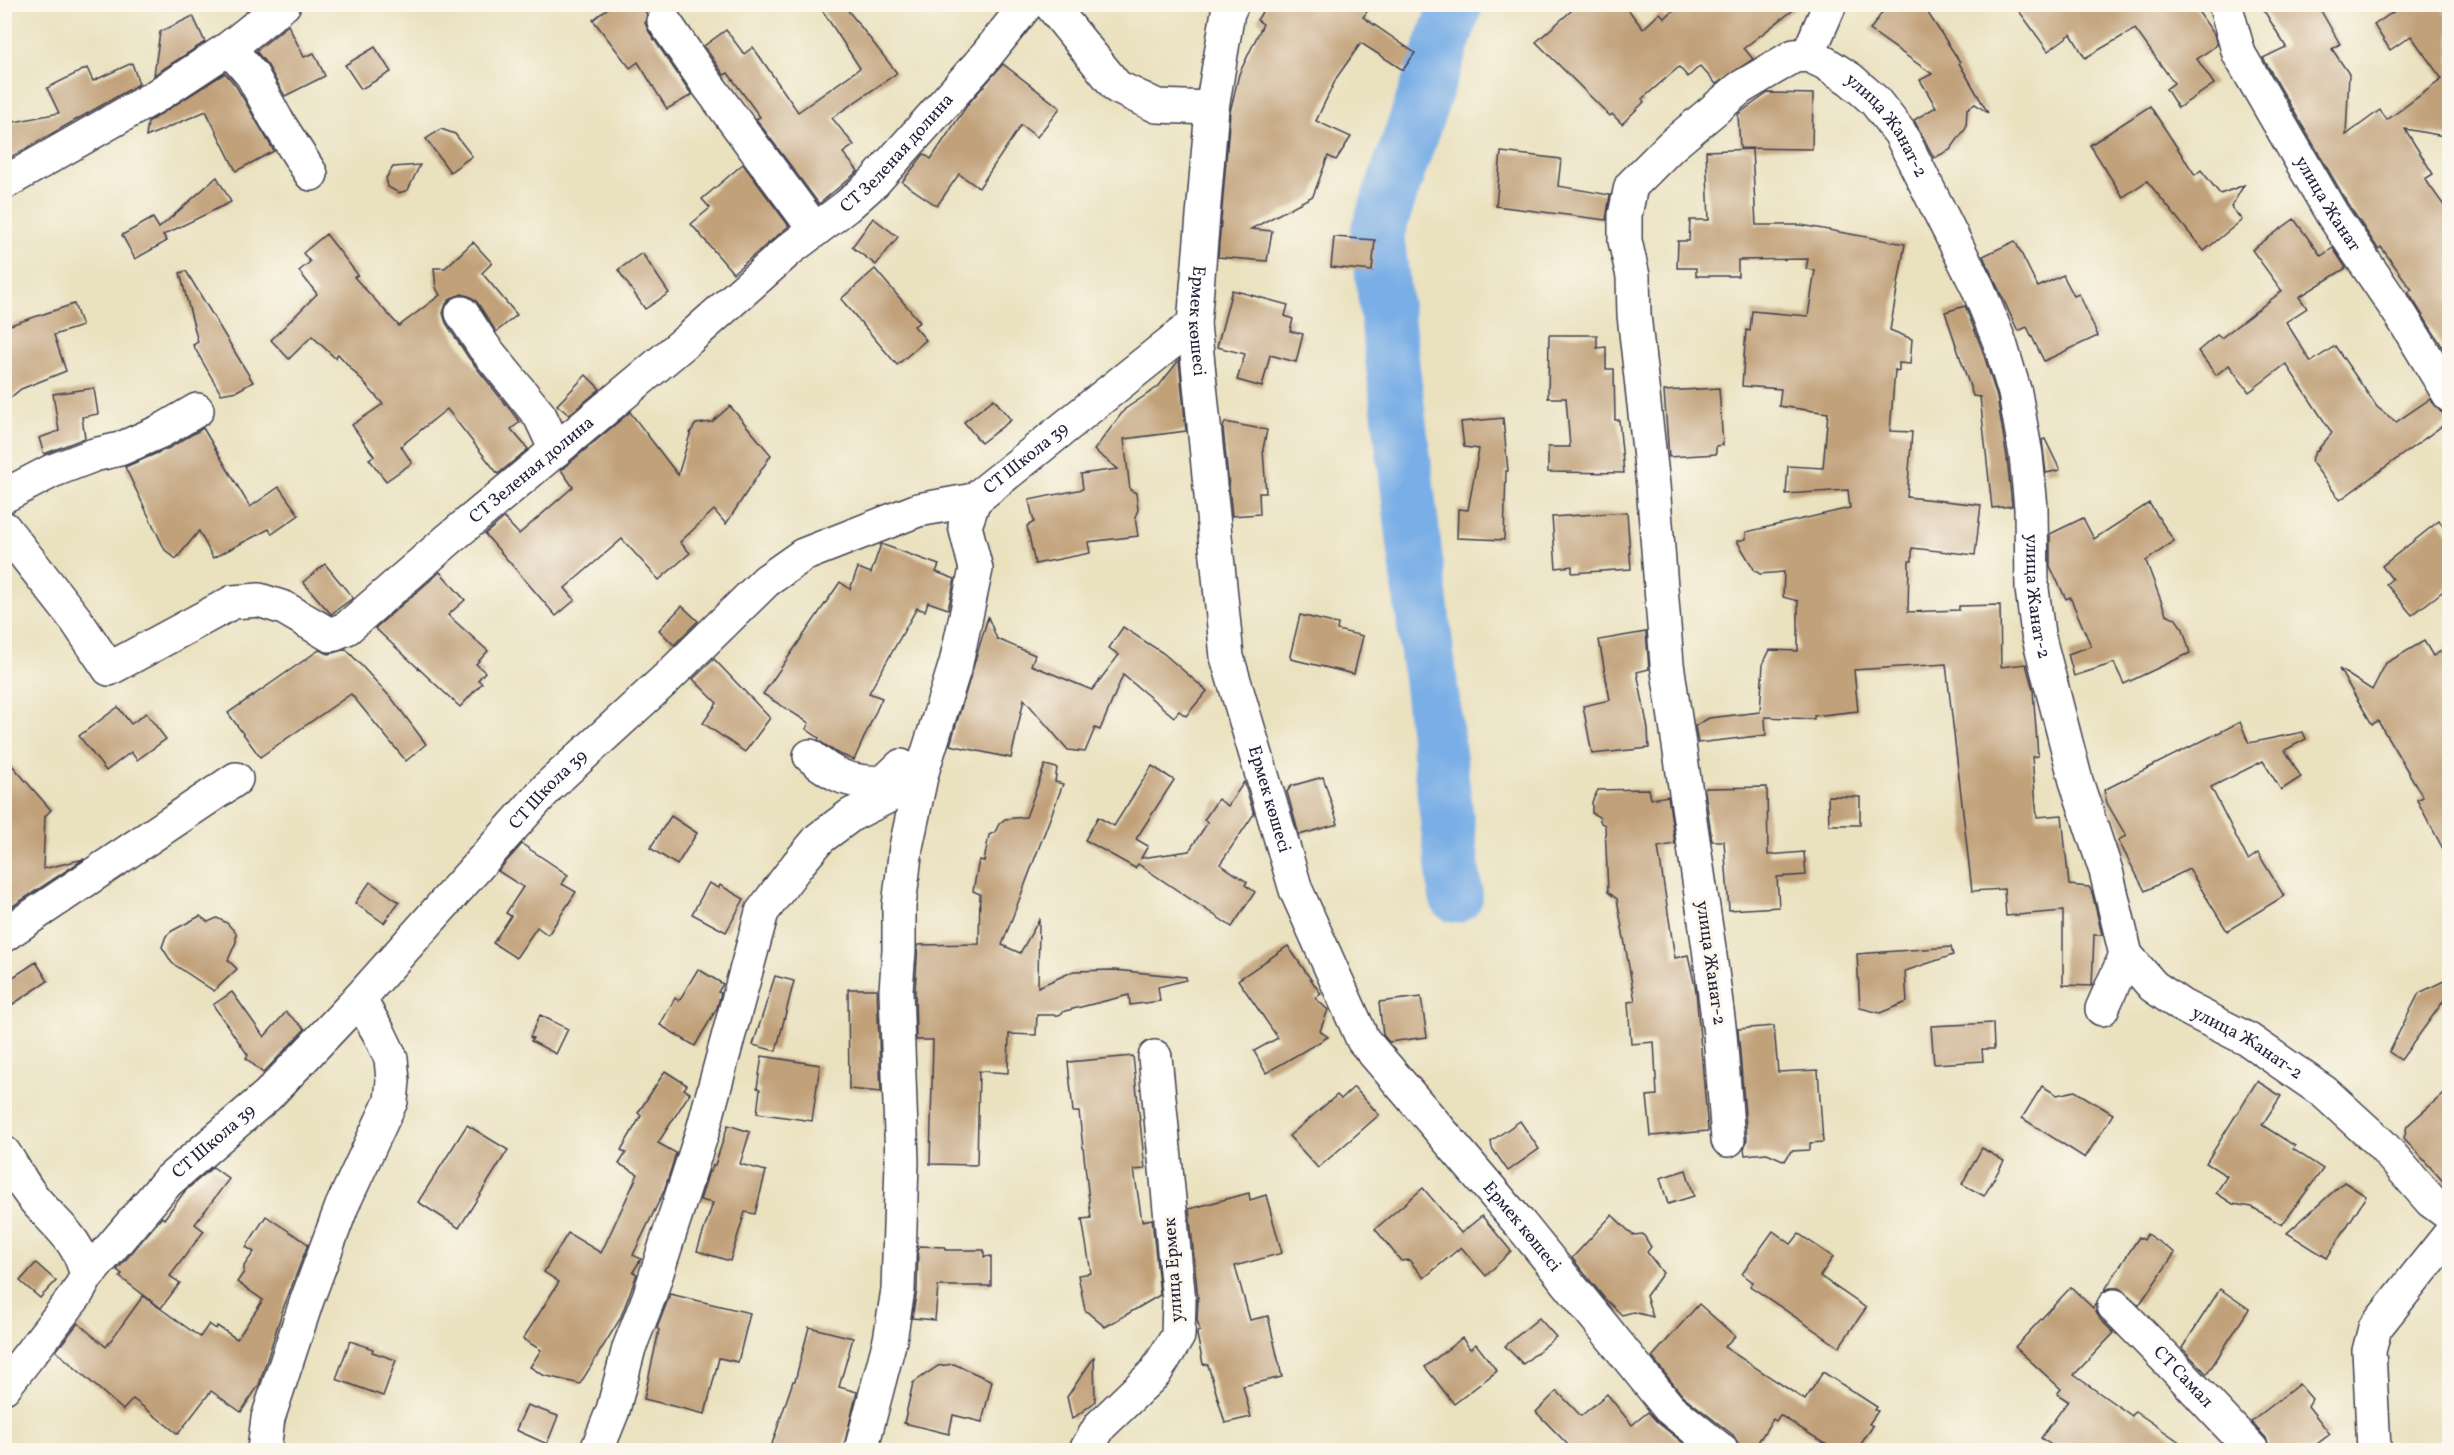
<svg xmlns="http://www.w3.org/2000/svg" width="2454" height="1455" font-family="Vollkorn,serif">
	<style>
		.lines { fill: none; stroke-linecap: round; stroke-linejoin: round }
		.river { stroke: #79aee6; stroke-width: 54 }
		.building { fill: #c1a17a }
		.street-casing { stroke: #403f4f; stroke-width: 36 }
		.street { stroke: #fff; stroke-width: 33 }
		.labels { text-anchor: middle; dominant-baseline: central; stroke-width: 6; stroke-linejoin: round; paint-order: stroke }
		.street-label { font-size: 18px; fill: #22223b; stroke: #fbf7ec }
	</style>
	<rect width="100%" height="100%" fill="#fbf7ec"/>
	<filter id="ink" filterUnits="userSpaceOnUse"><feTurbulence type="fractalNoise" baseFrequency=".0167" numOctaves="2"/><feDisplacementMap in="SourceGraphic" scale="12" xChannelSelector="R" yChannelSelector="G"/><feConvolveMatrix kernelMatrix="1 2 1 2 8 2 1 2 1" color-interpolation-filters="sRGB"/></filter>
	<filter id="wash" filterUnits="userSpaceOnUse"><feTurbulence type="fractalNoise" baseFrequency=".008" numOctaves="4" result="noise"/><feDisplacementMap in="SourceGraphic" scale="24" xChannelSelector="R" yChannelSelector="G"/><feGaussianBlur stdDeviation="1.35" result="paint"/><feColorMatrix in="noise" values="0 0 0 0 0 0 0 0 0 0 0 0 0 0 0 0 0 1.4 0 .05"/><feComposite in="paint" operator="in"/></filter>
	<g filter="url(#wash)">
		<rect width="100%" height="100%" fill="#eae1bf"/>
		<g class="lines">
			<!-- river -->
			<polyline class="river" points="1456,896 1377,233 1456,4"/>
		</g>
		<g id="blocks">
			<!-- building -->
			<g class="building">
				<polygon points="613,4 639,4 647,14 645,23 649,32 692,95 667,109 638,62 630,68 593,20"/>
				<polygon points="818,4 843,4 897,73 832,118 854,145 843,153 858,171 819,204 756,119 760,117 728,73 724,75 704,46 726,30 744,54 753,47 798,112 860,68"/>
				<polygon points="1267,4 1373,4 1363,17 1415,53 1403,70 1361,43 1337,77 1316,121 1351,137 1336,160 1328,156 1313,196 1251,229 1272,231 1267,261 1218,257 1230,112 1239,74 1263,24 1257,20"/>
				<polygon points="1579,4 1624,4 1643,29 1660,13 1665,18 1680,4 1801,4 1744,48 1753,59 1716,84 1700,66 1688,77 1679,67 1642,99 1644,102 1622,124 1612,114 1610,116 1536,42"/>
				<polygon points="1888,4 1918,4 1926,10 1960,62 1959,63 1988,113 1975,104 1967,109 1966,128 1950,150 1934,158 1914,120 1936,107 1920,80 1932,74 1870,30"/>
				<polygon points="2014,4 2193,4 2214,34 2217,45 2197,59 2214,84 2178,108 2166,89 2174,83 2135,29 2085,58 2071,34 2048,51"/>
				<polygon points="2260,4 2317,4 2340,44 2332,49 2349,74 2346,135 2380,110 2387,120 2442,79 2411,36 2390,50 2374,25 2405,4 2439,4 2450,20 2450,137 2405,129 2433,174 2425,179 2450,214 2450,359 2408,292 2412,290 2381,247 2378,249 2348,204 2263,58 2286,47"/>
				<polygon points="193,16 205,42 154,75 160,32"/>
				<polygon points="288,25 304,57 314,53 325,76 285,96 268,66 256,51"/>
				<polygon points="375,47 391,72 361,89 345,65"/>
				<polygon points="132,63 139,84 4,161 4,124 59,113 47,88 87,68 93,81"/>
				<polygon points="1003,64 1060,108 1037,137 1021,125 979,188 959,174 937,206 902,182 924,154 931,159 968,104"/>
				<polygon points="225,73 236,86 274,151 236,171 206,111 146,137 148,122"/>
				<polygon points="1768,93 1813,94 1812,149 1740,148 1738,114"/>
				<polygon points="2150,106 2195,175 2201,170 2220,194 2244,185 2231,207 2242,220 2204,251 2147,181 2123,197 2090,145"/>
				<polygon points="441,129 455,134 472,156 450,172 426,139"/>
				<polygon points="1752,149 1756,225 1801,225 1905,244 1890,330 1912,339 1910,364 1899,363 1899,371 1895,370 1890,431 1912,432 1907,497 1981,505 1975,555 1912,548 1912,561 1909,561 1908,612 1959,610 1959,606 2000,605 2001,667 2026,664 2033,690 2038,756 2032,757 2037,817 2062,815 2069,885 2089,887 2092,892 2102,935 2094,935 2092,986 2063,985 2063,911 2006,916 2004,889 1972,891 1946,664 1854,670 1858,711 1814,716 1814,719 1765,717 1766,735 1698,743 1695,726 1709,718 1760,712 1763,664 1770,650 1798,651 1798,601 1783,597 1784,572 1760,574 1755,571 1737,541 1746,539 1746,532 1850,508 1848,490 1786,494 1788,466 1823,468 1828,413 1779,406 1781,389 1742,386 1746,330 1750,331 1752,311 1808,316 1815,270 1806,269 1808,259 1738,260 1738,276 1696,276 1696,268 1677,268 1678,241 1689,241 1690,220 1709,220 1706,151"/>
				<polygon points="1501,152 1561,159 1558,186 1610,195 1606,220 1496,206"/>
				<polygon points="743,164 789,226 733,273 691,224 710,208 702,199"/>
				<polygon points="420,165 408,190 399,193 388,187 386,178 393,167"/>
				<polygon points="217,177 231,202 163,235 167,241 135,259 122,235 153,218 159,228"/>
				<polygon points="873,218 898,237 876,265 852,247"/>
				<polygon points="2294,219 2321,256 2333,248 2346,268 2299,297 2307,308 2286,322 2311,362 2335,346 2377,407 2396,422 2430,399 2441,412 2450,415 2450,420 2340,500 2311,461 2315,453 2332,433 2286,364 2249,392 2229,365 2216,375 2198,351 2217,335 2221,338 2282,291 2252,250"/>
				<polygon points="326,234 358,275 354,277 399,326 440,295 436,288 434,268 445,268 473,242 492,263 482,273 517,315 496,332 477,302 471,297 462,294 451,298 446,304 443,313 446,323 468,357 520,422 511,429 528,449 498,474 447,409 401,446 412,463 386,481 369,459 374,456 352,425 383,404 338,354 335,358 312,336 289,359 271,340 317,294 299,271 310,262 303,253"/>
				<polygon points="1334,237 1375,240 1372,271 1331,267"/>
				<polygon points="2015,241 2038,287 2063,275 2074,296 2079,294 2098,336 2044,361 2027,327 2018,331 1983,256"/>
				<polygon points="642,253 669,293 645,309 618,270"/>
				<polygon points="875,269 920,322 914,326 926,340 897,365 841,299"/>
				<polygon points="186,271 253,382 237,391 221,394 193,345 198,342 180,273"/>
				<polygon points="1232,290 1288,305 1285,316 1293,319 1290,331 1303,334 1296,362 1270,355 1262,387 1237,380 1245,354 1217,347"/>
				<polygon points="74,304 82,326 54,335 66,371 21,389 4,403 4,327"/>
				<polygon points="1965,306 1982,349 1997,397 2007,458 2012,506 1992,508 1980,397 1973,396 1945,312"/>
				<polygon points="1549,335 1597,335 1597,348 1606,347 1606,369 1614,369 1615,420 1619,420 1624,473 1548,472 1548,447 1570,447 1566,398 1548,398"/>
				<polygon points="1179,360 1186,431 1124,439 1130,490 1136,493 1138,510 1135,517 1138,536 1088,542 1090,553 1035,564 1027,526 1034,522 1029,500 1083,489 1081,474 1118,469 1094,450 1125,409 1158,387"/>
				<polygon points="586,375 600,389 569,415 557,405"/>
				<polygon points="94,388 98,414 82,417 85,438 44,454 39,438 59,431 53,394"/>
				<polygon points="1719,388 1723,445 1716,446 1716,454 1669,457 1664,391"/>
				<polygon points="994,399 1011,420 981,443 964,422"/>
				<polygon points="730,406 771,455 726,524 714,510 680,542 690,553 659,580 622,539 565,588 575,600 556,616 485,534 504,518 519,534 573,487 561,470 630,412 678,475 691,431 696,424 712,422"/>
				<polygon points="1503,418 1508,471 1506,471 1504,540 1457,538 1458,509 1468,510 1479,449 1464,447 1461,422"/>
				<polygon points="1225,422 1267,430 1263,449 1266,493 1259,493 1260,514 1232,516 1223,428"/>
				<polygon points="203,428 250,507 279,487 299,515 272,534 269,529 213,558 199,531 176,559 165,550 125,467 169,448"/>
				<polygon points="2045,439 2060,470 2046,473 2042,440"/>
				<polygon points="2149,503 2174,541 2146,561 2166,614 2175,618 2183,629 2190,653 2124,684 2114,663 2074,676 2068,654 2091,646 2070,597 2066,599 2050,566 2050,534 2083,518 2094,539"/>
				<polygon points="1627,512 1631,569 1572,573 1572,566 1556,568 1552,517"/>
				<polygon points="2439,521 2450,535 2450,586 2412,615 2386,584 2392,579 2382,566"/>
				<polygon points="881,544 939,565 936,572 955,579 948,609 928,602 925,611 917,608 869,693 882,698 854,760 837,753 818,740 819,738 806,729 809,723 763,694 840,582 850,589 858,568 871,573"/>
				<polygon points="325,564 353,598 331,614 303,582"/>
				<polygon points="440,572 465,600 448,615 488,651 476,664 485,672 478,680 482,683 460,707 375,628"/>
				<polygon points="682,606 698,621 674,645 659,630"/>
				<polygon points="1300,615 1338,624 1337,630 1363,636 1354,674 1291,659 1290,656"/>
				<polygon points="988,617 997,639 1035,655 1031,665 1092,690 1119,655 1109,648 1123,627 1163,653 1207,691 1186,716 1179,711 1174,717 1123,675 1100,730 1095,728 1085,752 1068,750 1024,699 1011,758 950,745"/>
				<polygon points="1646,632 1649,669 1637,672 1648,729 1649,748 1592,754 1583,706 1610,700 1599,640"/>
				<polygon points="2424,641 2433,656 2450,646 2450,862 2417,800 2423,797 2378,721 2372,724 2339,669 2372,690 2386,663"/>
				<polygon points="346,649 393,700 426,744 406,761 351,694 260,757 228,713 319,650 329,654"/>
				<polygon points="714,659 770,718 745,752 703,723 717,703 693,679"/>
				<polygon points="118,707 131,724 146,713 166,739 137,760 131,752 106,771 79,736"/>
				<polygon points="2240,722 2249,743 2303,732 2306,739 2285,750 2301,777 2281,790 2263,761 2211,787 2248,860 2258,853 2284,896 2227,931 2189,869 2145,891 2118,840 2126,836 2107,803 2104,790"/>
				<polygon points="4,756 51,810 45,816 43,869 84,859 4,912"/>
				<polygon points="1045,765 1057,768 1055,782 1063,784 1002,945 1020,953 1039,920 1038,987 1074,971 1114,970 1186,977 1186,980 1158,987 1160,1001 1130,1005 1129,995 1065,1011 1059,1015 1037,1015 1036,1035 1009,1034 1008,1073 979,1071 977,1165 930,1164 933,1040 916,1040 915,990 918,945 979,944 980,894 973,891 979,860 984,861 989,835 995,832 999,824 1005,819 1026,817"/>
				<polygon points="1152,766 1174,780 1136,839 1148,846 1141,858 1189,851 1208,822 1204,820 1218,799 1228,806 1244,782 1254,814 1220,864 1247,882 1245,885 1255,892 1232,927 1138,864 1135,868 1085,840 1098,817 1114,826"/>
				<polygon points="1323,777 1338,824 1299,835 1287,792 1291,786"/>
				<polygon points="1767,787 1768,855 1804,852 1806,875 1777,877 1779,907 1729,910 1724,841 1712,841 1705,791 1706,788"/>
				<polygon points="1649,789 1651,799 1668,796 1675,844 1658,847 1675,958 1688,955 1696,991 1708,1131 1651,1136 1647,1096 1657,1095 1654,1042 1631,1044 1628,1002 1635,1001 1617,899 1608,892 1605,825 1601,823 1599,817 1592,813 1592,802 1598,790"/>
				<polygon points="1828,796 1860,797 1860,825 1829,825"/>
				<polygon points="671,816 697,833 677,865 650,848"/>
				<polygon points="522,844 568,875 562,884 576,892 548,935 537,927 516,958 493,943 511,916 506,913 523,887 498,871"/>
				<polygon points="370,882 399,902 384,923 355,903"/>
				<polygon points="709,883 719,888 720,885 744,899 726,932 692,914"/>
				<polygon points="200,916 208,922 217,918 227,923 236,933 236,942 228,960 237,969 214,991 172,963 162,947 166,936 172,931"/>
				<polygon points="1288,946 1321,994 1315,998 1328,1010 1320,1031 1328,1037 1266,1073 1254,1051 1278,1038 1238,980"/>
				<polygon points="1951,947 1953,955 1905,971 1907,1002 1880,1013 1860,1008 1857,954"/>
				<polygon points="36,962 48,981 4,1010 4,983"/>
				<polygon points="698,969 723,984 718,992 721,993 717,1008 695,1046 660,1025 675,998 679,1001"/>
				<polygon points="775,976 794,981 776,1051 753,1045"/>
				<polygon points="2450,978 2450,992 2401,1060 2389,1052 2419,993"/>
				<polygon points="848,989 877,989 881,1092 849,1089"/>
				<polygon points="232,992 264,1037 286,1012 305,1029 263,1073 246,1058 248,1055 213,1005"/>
				<polygon points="1421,997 1427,1037 1389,1042 1383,1035 1379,1002"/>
				<polygon points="540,1015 568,1029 556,1054 531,1041 533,1038 530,1037"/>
				<polygon points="1993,1023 1994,1049 1982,1049 1983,1061 1934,1064 1931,1026"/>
				<polygon points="1774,1026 1778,1072 1818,1070 1823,1142 1810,1143 1810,1150 1791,1151 1785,1161 1767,1153 1745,1155 1744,1149 1747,1139 1738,1029"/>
				<polygon points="762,1056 820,1065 812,1121 757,1113 760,1089 757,1088"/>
				<polygon points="1133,1056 1145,1169 1134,1170 1142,1221 1152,1219 1160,1295 1105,1327 1085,1310 1078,1275 1091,1273 1082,1219 1091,1218 1079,1112 1073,1112 1068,1062"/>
				<polygon points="665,1071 687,1085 684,1089 690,1093 658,1143 676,1153 664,1191 633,1255 641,1259 633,1272 637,1274 620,1319 580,1384 543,1375 530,1367 541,1350 523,1339 559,1282 544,1272 568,1233 601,1253 638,1174 619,1164 626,1153 621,1150 641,1116 638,1113"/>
				<polygon points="2257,1081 2281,1096 2262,1125 2295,1146 2293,1149 2323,1169 2282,1225 2252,1207 2233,1204 2216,1193 2227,1176 2206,1163"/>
				<polygon points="2042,1086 2057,1095 2075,1091 2113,1114 2085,1158 2022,1118"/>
				<polygon points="1354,1087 1379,1115 1318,1168 1289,1136 1337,1095 1341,1099"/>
				<polygon points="2450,1088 2450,1189 2404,1138 2407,1126"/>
				<polygon points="1520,1121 1539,1149 1508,1171 1492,1148 1491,1141"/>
				<polygon points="467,1125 508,1150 459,1228 418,1202"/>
				<polygon points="728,1125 750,1132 740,1164 766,1171 755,1214 745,1212 730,1261 697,1251 713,1203 700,1200 709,1171 711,1172 713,1165 715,1165"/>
				<polygon points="1982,1148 2004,1161 1984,1196 1962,1184"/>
				<polygon points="213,1167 229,1179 195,1224 204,1231 170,1276 180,1283 161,1308 120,1277 122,1274 117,1270 162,1217 164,1219 185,1191"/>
				<polygon points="1686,1170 1694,1196 1668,1204 1660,1178"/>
				<polygon points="2344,1182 2366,1196 2327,1258 2287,1233"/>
				<polygon points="1423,1188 1461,1233 1482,1216 1511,1251 1486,1276 1461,1247 1424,1278 1409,1260 1401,1261 1375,1229"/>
				<polygon points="1249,1193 1250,1200 1266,1195 1282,1253 1235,1266 1250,1320 1268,1316 1282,1377 1243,1386 1251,1417 1225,1423 1208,1365 1203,1364 1197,1335 1197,1332 1200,1331 1197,1320 1198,1299 1189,1209"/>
				<polygon points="1612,1215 1633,1235 1643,1234 1651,1247 1647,1252 1663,1273 1646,1296 1653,1317 1633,1312 1622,1315 1605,1299 1572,1258"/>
				<polygon points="266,1216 308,1244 283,1309 259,1385 241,1412 211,1391 178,1434 133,1399 123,1410 56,1351 78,1323 106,1347 143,1296 200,1337 209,1324 216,1329 217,1326 237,1339 263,1300 237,1282 244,1272 244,1266 254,1252 246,1247"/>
				<polygon points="1773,1231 1791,1244 1799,1234 1833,1257 1820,1276 1866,1308 1839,1347 1750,1286 1753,1282 1742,1274"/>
				<polygon points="2147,1234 2175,1253 2139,1305 2120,1288 2110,1288 2104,1291 2139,1237 2144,1240"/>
				<polygon points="918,1246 945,1247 945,1250 984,1250 984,1257 991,1256 991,1286 938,1286 935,1320 912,1318 917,1291"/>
				<polygon points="36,1263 56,1281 40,1298 20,1281"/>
				<polygon points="2071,1287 2093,1308 2096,1303 2096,1311 2100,1319 2114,1333 2074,1375 2132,1416 2135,1411 2191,1450 2059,1450 2041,1438 2068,1401 2057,1394 2061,1389 2015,1347"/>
				<polygon points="2220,1289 2249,1309 2207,1374 2182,1348"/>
				<polygon points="670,1294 750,1313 738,1362 719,1358 705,1414 644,1399 659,1330 657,1328"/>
				<polygon points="1699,1304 1735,1336 1724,1347 1805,1400 1823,1372 1877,1407 1875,1410 1878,1411 1869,1424 1873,1426 1857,1450 1835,1450 1780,1415 1776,1421 1773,1419 1753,1450 1739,1450 1738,1443 1733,1435 1682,1395 1652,1357"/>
				<polygon points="1539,1318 1556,1337 1523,1364 1505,1346"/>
				<polygon points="809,1327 853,1338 839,1387 857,1392 843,1450 770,1450 793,1381 795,1381"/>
				<polygon points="1462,1338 1470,1349 1476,1344 1497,1371 1454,1404 1425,1367"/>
				<polygon points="350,1341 373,1349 372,1352 396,1360 383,1396 336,1379"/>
				<polygon points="1094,1357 1095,1402 1072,1419 1067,1397"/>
				<polygon points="954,1364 992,1381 982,1422 953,1415 949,1434 904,1423 913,1383 938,1366"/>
				<polygon points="2299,1384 2312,1399 2308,1406 2330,1434 2309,1450 2270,1450 2266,1438 2251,1422"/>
				<polygon points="1557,1391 1581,1416 1607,1394 1632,1425 1648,1412 1657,1422 1692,1450 1573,1450 1536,1412"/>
				<polygon points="527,1405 558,1416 547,1444 516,1430"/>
			</g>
		</g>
	</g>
	<g filter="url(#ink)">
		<use href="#blocks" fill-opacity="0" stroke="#403f4f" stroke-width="1.5"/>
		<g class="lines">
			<!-- street casing -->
			<g class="street-casing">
				<g id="street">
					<polyline points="1050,4 1117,87 1157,106 1212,108"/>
					<path id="s1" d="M1232,4L1228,12L1212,108L1194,324L1227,657L1296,890L1363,1040L1521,1225L1669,1408L1721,1450"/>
					<path id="s2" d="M2225,4L2239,54L2332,214L2402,317L2450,396"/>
					<polyline points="664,21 705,81 815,230"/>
					<polyline points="229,48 252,75 276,119 311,174"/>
					<polyline points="1808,55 1830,4"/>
					<polyline points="4,183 156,96 229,48 284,4"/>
					<polyline points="462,313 484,347 540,416 556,450"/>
					<polyline points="4,496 52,471 94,455 120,449 161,431 197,410"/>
					<path id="s3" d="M4,528L76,620L109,669L233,602L259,600L284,608L330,635L347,628L448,540L690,338L790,249L847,206L874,182L981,62L1027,4"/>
					<path d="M810,756C836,778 850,782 883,783L901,766"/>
					<polyline points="4,935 236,779"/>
					<polyline points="2102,1009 2126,955"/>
					<path id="s4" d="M1728,1140L1720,1034L1709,948L1667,664L1653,485L1634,315L1633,276L1625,241V215L1631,186L1671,146L1740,88L1794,56L1808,55L1825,63L1850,79L1875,101L1900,133L1978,288L2000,343L2015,393L2026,455L2031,508L2032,589L2038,634L2076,781L2106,871L2126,955L2153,986L2182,1006L2249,1040L2324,1092L2381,1144L2431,1201L2450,1215"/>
					<path d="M4,1153C14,1168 23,1186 35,1200C59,1228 78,1238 87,1276"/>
					<path id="s5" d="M2114,1306L2175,1368L2252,1450"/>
					<path id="s6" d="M4,1387L76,1295L87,1276L167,1182L268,1095L359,999L549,786L666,679L766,581L803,555L918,510L974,500L1194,324"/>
					<polyline points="264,1450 268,1418 307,1300 342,1206 391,1101 393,1081 391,1058 379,1033 359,999"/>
					<polyline points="597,1450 613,1410 629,1348 649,1297 703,1130 762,912 798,864 820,838 851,815 897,792 922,772"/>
					<polyline points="861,1450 890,1340 898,1290 902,1162 896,990 899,950 899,906 906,847 922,772 956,663 976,569 965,526 974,500"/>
					<polyline points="1086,1450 1100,1426 1155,1373 1178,1336 1179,1301 1155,1057"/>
					<polyline points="2374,1450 2369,1351 2375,1328 2450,1234"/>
				</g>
			</g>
			<!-- street -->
			<use href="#street" class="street"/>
		</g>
	</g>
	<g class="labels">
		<!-- street labels -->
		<g class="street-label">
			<text stroke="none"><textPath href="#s4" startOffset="1293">улица Жанат-2</textPath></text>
			<text stroke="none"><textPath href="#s3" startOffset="1168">СТ Зеленая долина</textPath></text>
			<text stroke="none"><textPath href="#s2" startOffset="226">улица Жанат</textPath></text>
			<text stroke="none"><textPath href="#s1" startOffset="320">Ермек көшесі</textPath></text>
			<text stroke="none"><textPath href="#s6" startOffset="1404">СТ Школа 39</textPath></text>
			<text stroke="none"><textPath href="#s3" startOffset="684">СТ Зеленая долина</textPath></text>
			<text stroke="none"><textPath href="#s4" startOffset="1797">улица Жанат-2</textPath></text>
			<text stroke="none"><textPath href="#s6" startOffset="810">СТ Школа 39</textPath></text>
			<text stroke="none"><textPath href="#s1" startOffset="806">Ермек көшесі</textPath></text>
			<text transform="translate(1710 963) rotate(82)">улица Жанат-2</text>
			<text stroke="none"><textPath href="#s4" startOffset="2319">улица Жанат-2</textPath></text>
			<text stroke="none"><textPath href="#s6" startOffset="324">СТ Школа 39</textPath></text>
			<text stroke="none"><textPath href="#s1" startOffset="1310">Ермек көшесі</textPath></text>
			<text transform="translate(1174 1270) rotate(-94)">улица Ермек</text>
			<text stroke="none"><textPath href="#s5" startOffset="99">СТ Самал</textPath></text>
		</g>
	</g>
	<!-- margin -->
	<rect width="2454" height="1455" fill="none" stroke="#fbf7ec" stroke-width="24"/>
</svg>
